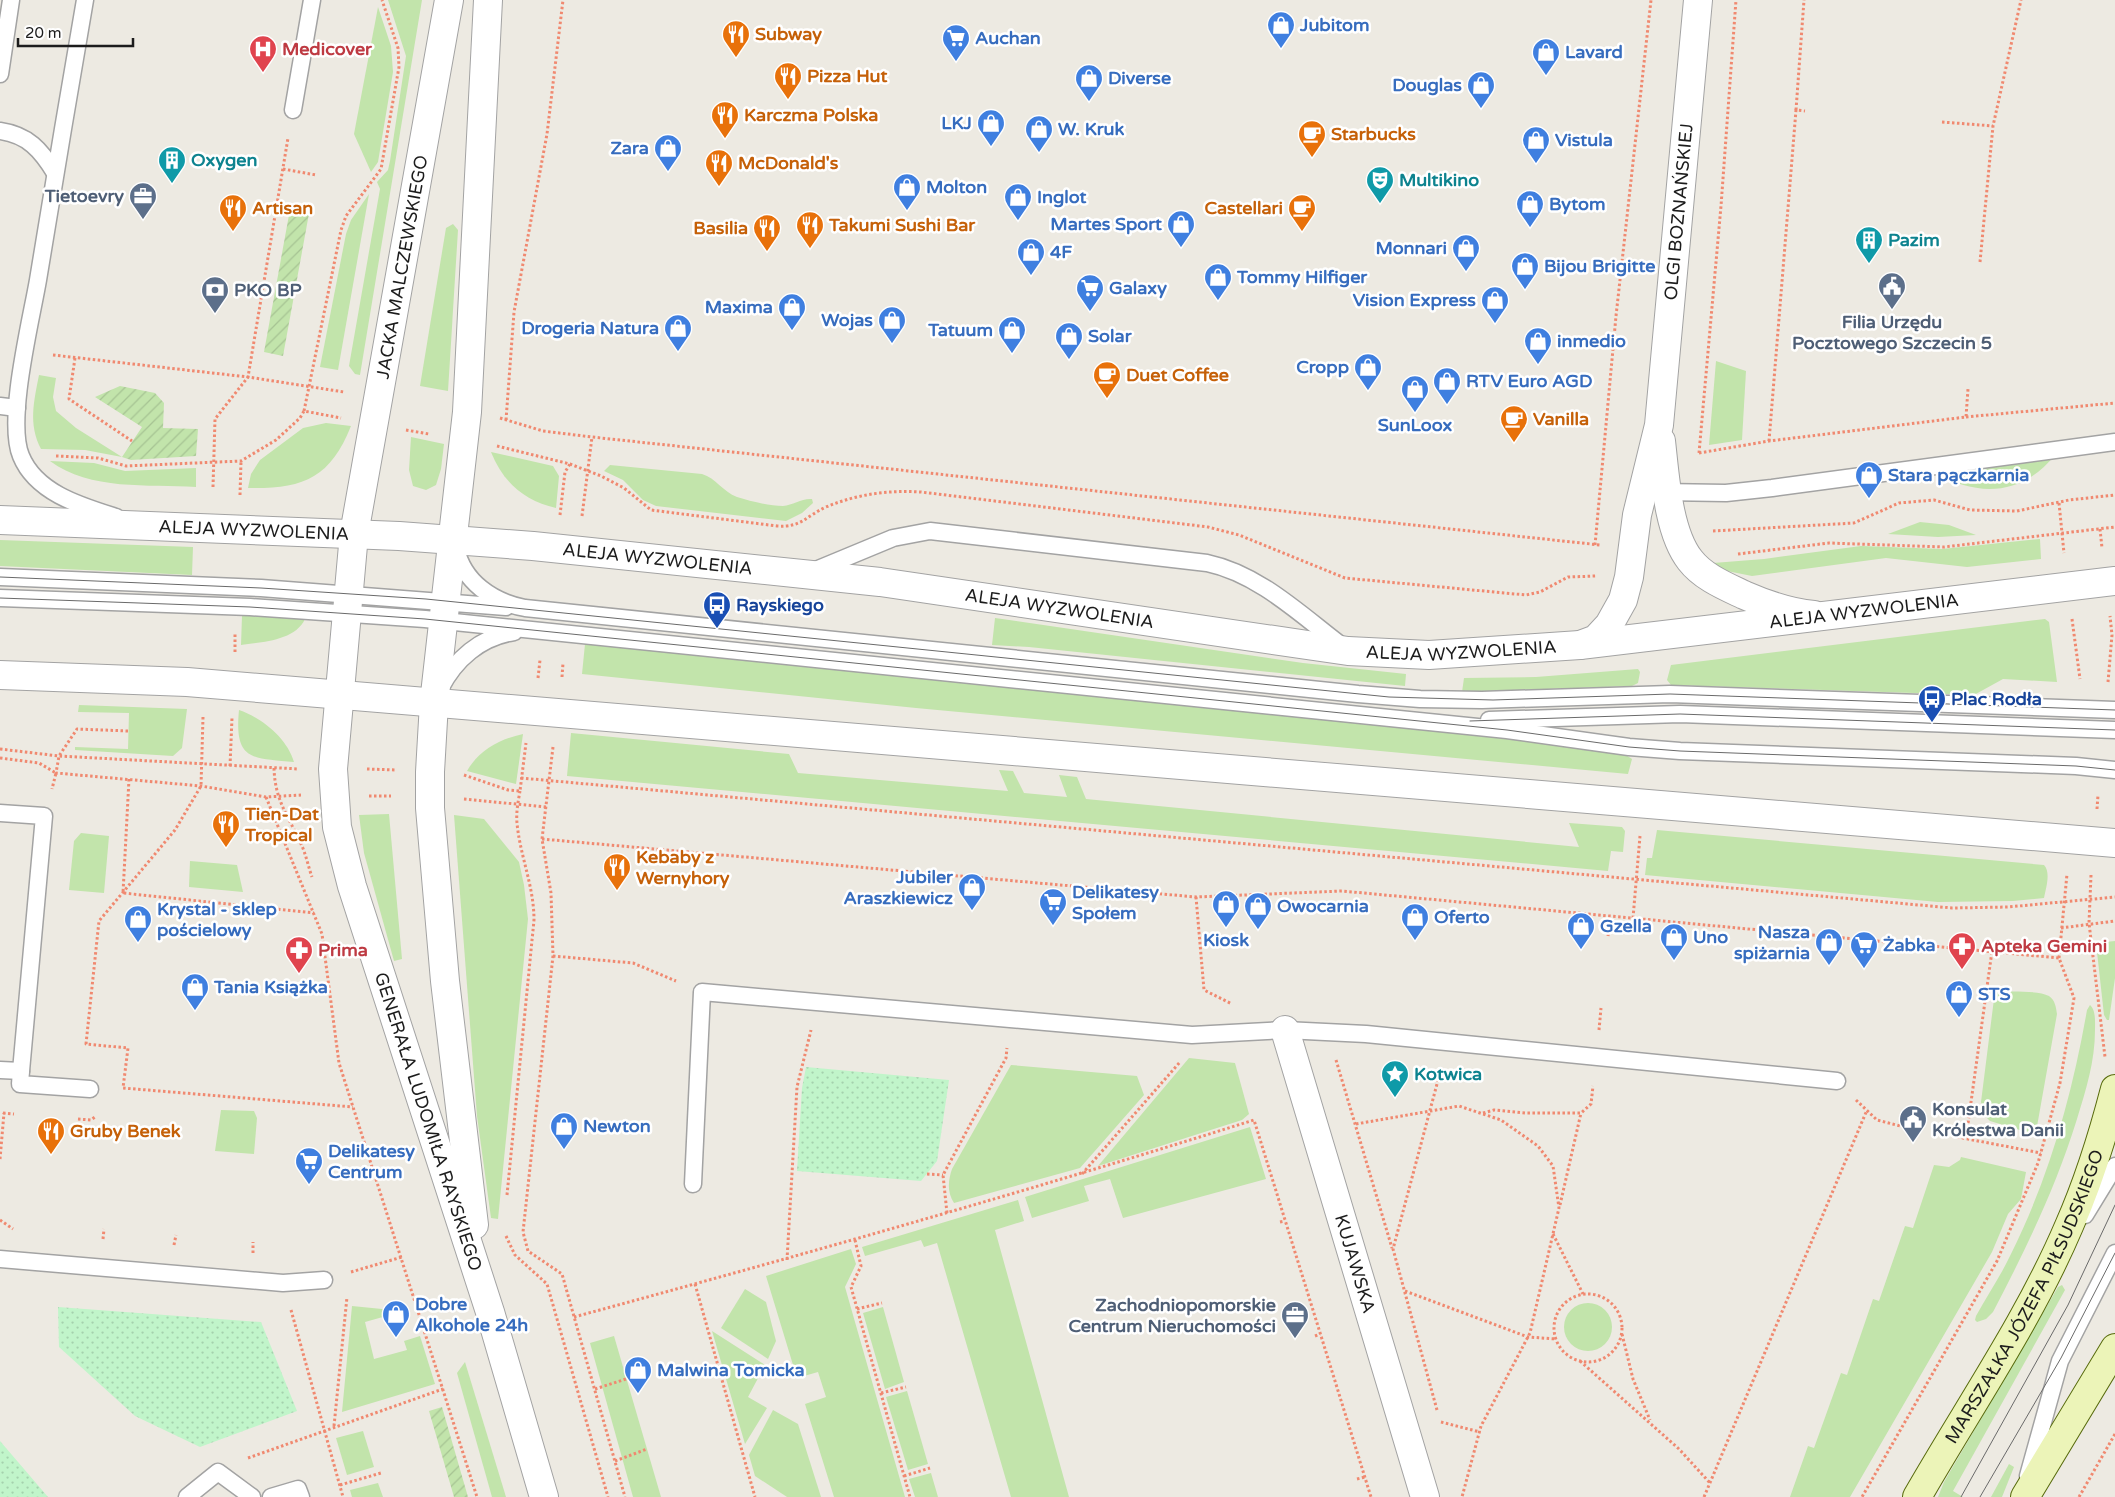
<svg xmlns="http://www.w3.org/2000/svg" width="2115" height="1497" font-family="'Varela Round',sans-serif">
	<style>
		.grass { fill: #c2e4ab }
		.park { fill: url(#park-dots) }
		.garden { fill: url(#garden-furrows) }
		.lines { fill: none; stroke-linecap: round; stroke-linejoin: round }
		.service-casing { stroke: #a3a3a3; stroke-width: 19 }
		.minor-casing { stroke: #a3a3a3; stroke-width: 30 }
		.tertiary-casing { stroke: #a3a3a3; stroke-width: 30 }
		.secondary-casing { stroke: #576a0c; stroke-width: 30 }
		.path { stroke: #f08970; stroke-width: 3; stroke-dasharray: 2.5 2.5; stroke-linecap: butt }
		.service { stroke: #fff; stroke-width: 16 }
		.minor { stroke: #fff; stroke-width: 28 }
		.tertiary { stroke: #fff; stroke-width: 28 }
		.secondary { stroke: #ecf4b8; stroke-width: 28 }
		.tram { stroke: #6a6a6a; stroke-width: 1 }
		.labels { text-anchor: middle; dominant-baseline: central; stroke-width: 5; stroke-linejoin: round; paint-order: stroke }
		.shop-label { font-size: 18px; font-weight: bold; fill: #366cbe; stroke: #fff; text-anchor: start }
		.food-label { font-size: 18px; font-weight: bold; fill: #c56008; stroke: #fff; text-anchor: start }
		.health-label { font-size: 18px; font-weight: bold; fill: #be3a42; stroke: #fff; text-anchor: start }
		.culture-label { font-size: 18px; font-weight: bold; fill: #0d838f; stroke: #fff; text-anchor: start }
		.service-label { font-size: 18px; font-weight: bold; fill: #4e5e75; stroke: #fff; text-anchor: end }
		.street-label { font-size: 18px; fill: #1c1c1c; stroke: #fff }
		.transit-label { font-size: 18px; font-weight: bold; fill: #164399; stroke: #fff; text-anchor: start }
	</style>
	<defs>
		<pattern id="park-dots" width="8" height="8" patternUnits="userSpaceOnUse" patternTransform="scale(1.25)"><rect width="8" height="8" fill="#c1f5ca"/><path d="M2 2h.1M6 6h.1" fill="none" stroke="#a5d1ad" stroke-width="1.8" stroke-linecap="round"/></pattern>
		<pattern id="garden-furrows" width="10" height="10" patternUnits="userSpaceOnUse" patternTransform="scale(1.25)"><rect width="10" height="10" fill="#c2e4ab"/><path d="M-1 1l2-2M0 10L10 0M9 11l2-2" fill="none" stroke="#a6c393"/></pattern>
	</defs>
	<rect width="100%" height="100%" fill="#edeae2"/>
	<!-- grass -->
	<g class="grass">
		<polygon points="388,0 422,0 360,375 355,374 349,366 380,189 377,182 388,170 390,161 406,56"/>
		<polygon points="378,7 391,46 393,72 378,162 371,172 354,134"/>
		<polygon points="369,194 338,370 320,367 346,234 351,220"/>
		<polygon points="453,224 458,230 448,391 420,386 446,228"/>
		<polygon points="1716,361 1746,371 1742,440 1709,445"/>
		<path d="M39,375L56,378L53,397L56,411L76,428L122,457L85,450L41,449C28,424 34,401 39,375Z"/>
		<path d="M326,423L351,426C330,479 302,489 248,488L251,474L260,460L303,428Z"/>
		<polygon points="411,437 444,444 441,469 436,485 426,490 413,486 409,470"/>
		<path d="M491,452L553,466L559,476L556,508C524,501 503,482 491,452Z"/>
		<path d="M2055,455C2022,496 1978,497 1935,473Z"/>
		<path d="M50,461L94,463L125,471L196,468V487C148,484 90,491 50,461Z"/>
		<path d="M610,465L702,474C716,478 723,492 737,497C750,501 769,506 783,506C793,505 802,498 812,499L813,503L802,513L786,521L656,506L643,500L623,480L604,471Z"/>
		<polygon points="1920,522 1949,525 1976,535 1938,537 1888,534"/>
		<polygon points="2040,539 2041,559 1967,567 1886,558 1752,576 1727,571 1713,563 1764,559 1861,546 1942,549"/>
		<polygon points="0,540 193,547 192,575 0,566"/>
		<path d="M245,614L302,617L305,619C295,641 261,642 241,645L242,616Z"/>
		<polygon points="995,618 1303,663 1406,674 1405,686 1029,647 992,645"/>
		<polygon points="2045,619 2049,622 2057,682 2003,679 1974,695 1671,685 1667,680 1671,665"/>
		<polygon points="585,644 1497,737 1626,755 1632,759 1628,774 916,708 582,674"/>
		<polygon points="1638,669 1640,672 1638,683 1632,686 1462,692 1464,678 1536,677"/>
		<polygon points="79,705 187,709 182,748 173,756 75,750 75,747 128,749 129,713 78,712"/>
		<path d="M239,710C262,718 287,738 294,762C252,758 234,761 239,710Z"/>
		<polygon points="571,733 789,754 798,773 1008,791 999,770 1013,771 1024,793 1067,797 1059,775 1077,777 1086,799 1579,847 1569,823 1622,827 1625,831 1623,852 1611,851 1608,871 567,776"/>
		<path d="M523,734L516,784L467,771C479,750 500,739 523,734Z"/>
		<polygon points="389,814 402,959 394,961 364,853 359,815"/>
		<polygon points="454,815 484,819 519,862 524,885 528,919 498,1219 491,1218 477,1116"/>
		<path d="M1657,830L2044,865C2051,872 2046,888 2044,898L2013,901L1938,902L1645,875L1647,858H1652Z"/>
		<polygon points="81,833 109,836 104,893 69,890 74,841"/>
		<polygon points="190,861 237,865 243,892 189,887"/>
		<polygon points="2115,941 2115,978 2109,1020 2107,1020 2104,1015 2096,943"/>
		<path d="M1995,991C2008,992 2038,990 2049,996C2055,1000 2056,1007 2057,1014L2036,1132L2033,1134L1990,1121L1985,1116L1981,1102Z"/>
		<path d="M2090,1005C2096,1010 2095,1022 2095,1030C2095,1061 2086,1090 2077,1119C2056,1187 2026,1249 1993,1312L1986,1319L1977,1322L1975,1320L1976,1316C1987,1296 2000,1277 2010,1256C2049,1178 2072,1096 2087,1010Z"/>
		<polygon points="1189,1058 1235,1063 1249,1114 1242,1120 1098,1166"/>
		<path d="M1011,1065L1137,1076L1144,1095L1080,1168L954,1203C947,1193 948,1180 952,1169Z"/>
		<polygon points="221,1110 254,1111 257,1118 254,1154 215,1151"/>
		<polygon points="1250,1127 1266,1179 1123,1218 1110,1179 1084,1186 1089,1201 1032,1218 1025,1197"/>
		<polygon points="1961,1157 2026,1172 2021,1199 2008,1214 1992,1252 1850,1497 1790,1497 1808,1446 1814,1448 1841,1373 1847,1375 1873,1299 1879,1301 1905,1226 1913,1228 1934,1165 1949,1167 1960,1160"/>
		<polygon points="1018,1200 1024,1221 995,1230 1069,1497 1011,1497 937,1243 924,1247 921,1240 865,1256 862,1247"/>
		<polygon points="851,1249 856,1264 845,1287 905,1497 834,1497 805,1404 826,1397 818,1372 797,1378 766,1276"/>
		<polygon points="2062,1285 2065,1290 1953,1491 1963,1497 1938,1497 1944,1482 2058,1287"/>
		<polygon points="745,1289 766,1302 776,1341 768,1359 721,1328"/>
		<circle cx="1588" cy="1327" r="24"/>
		<polygon points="352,1306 392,1310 397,1313 365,1322 374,1359 407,1350 404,1341 420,1336 435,1384 342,1412"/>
		<polygon points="883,1307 904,1382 885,1389 863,1313"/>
		<polygon points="712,1331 765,1365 748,1397 767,1408 745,1444"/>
		<polygon points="614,1336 661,1497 633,1497 590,1343"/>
		<polygon points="465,1362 506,1497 492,1497 457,1373"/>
		<polygon points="907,1391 928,1464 908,1470 886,1397"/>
		<polygon points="773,1410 798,1424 821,1497 787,1497 755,1476 749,1455"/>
		<polygon points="363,1431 374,1467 347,1475 336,1438"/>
		<polygon points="2009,1464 2014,1467 2002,1497 1991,1497"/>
		<polygon points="931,1473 938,1497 915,1497 909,1479"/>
		<polygon points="378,1483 383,1497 352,1497 350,1490"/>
	</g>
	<!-- park -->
	<g class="park">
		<polygon points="806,1067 949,1080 937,1161 921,1181 797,1171 802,1088"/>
		<polygon points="58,1307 261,1322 297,1411 200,1447 135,1416 59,1347"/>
		<polygon points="0,1441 48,1497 0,1497"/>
	</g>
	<!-- garden -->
	<g class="garden">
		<polygon points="291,204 310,208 283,356 264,352"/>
		<polygon points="120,386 155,393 164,403 163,428 198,429 196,456 131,460 122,457 142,427 95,397"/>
		<polygon points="442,1407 468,1497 454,1497 429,1411"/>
	</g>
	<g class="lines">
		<!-- service casing -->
		<g class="service-casing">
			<g id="service">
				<path d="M85,0C69,93 53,187 38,280C31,321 6,420 21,456C36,493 81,506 116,517"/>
				<polyline points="0,74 11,0"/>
				<polyline points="293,110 312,0"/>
				<path d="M0,131C28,135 41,150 55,173"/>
				<polyline points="0,406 17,408"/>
				<polyline points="1661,492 1726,493 1772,488 2115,442"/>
				<path d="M456,548C463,582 493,602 525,608L1358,694L1420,699L1482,700L1670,694L2115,710"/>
				<path d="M811,572L893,538L930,531L1207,563C1259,574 1301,615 1342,646"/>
				<polyline points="0,577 261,588 506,607"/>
				<polyline points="0,598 250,607 425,619 1507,730 1629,747 1680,751 2076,766 2115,770"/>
				<path d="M440,689C455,659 481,637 514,632"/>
				<polyline points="1489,720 1680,714 2115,730"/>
				<polyline points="0,813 44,816 21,1071 0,1070"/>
				<polyline points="21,1071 20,1084 90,1089"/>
				<polyline points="693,1184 702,992 1192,1035 1285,1030 1366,1034 1837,1081"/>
				<polyline points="2085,1215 2115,1166"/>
				<polyline points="0,1259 283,1283 324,1280"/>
				<polyline points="2028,1476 2060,1361 2115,1253"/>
				<polyline points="187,1497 218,1472 252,1497"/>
				<polyline points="271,1497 298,1489 301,1497"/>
			</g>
		</g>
		<!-- minor casing -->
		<g class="minor-casing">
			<g id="minor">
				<path d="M1661,441C1665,476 1668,532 1690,560C1703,577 1725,586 1744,595C1767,605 1790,613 1814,615"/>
				<path id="s1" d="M1580,645L1596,639L1609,625L1623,600L1629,577L1637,515L1659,425L1698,0"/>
				<path id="s2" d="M1285,1030L1425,1497"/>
			</g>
		</g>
		<!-- tertiary casing -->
		<g class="tertiary-casing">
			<g id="tertiary">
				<path id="s3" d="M449,0L354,534L333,769L337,827L352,886L490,1312L544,1497"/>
				<path id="s4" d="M0,520L399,536L533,546L880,582L1348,651L1429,655L1580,645L2115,581"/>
				<polyline points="0,675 187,682 2115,843"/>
				<polyline points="474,1225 445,981 430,808 430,772 434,703 467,412 488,0"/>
			</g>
		</g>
		<!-- secondary casing -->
		<g class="secondary-casing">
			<g id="secondary">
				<path id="s5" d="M1917,1497C1968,1408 2029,1320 2069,1226C2089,1181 2103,1135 2115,1089"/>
				<polyline points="2025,1497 2115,1348"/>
			</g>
		</g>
		<!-- path -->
		<g class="path">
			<polyline points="1796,110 1804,0"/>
			<polyline points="1942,122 1993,126"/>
			<polyline points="283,169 316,175"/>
			<polyline points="1980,262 1993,126 2021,0"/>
			<polyline points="53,355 248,377 344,392"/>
			<polyline points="75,358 69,399 132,441"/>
			<polyline points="304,411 341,230 346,216 381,169 399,67 398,48 382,0"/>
			<polyline points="1966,417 2115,403"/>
			<polyline points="500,418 543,431 592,437 1600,545"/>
			<polyline points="506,420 514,312 547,134 563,0"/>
			<polyline points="406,430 429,434"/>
			<polyline points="1769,441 1796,110 1805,111"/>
			<path d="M497,446L570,464L601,476L624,488L651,510L777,526C801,528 806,516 826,507C857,494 889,490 921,492L1208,527L1239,535L1345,578L1526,595L1540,592L1568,577L1596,576"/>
			<polyline points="1699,453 1721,206 1736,0"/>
			<polyline points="1699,453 1769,441 1966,417 1968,389"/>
			<polyline points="56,456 98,458 126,466 241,461 276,440 300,418 304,411 341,418"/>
			<polyline points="213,487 215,419 248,377 288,138"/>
			<polyline points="240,495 241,461"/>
			<polyline points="2059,503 2064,553"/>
			<polyline points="560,515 565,472 570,464"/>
			<polyline points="582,516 592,437"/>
			<polyline points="2100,529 2102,548"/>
			<polyline points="1713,531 1854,523 1899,503 1934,500 1970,510 2017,511 2069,500 2115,495"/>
			<polyline points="1595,545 1616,316 1651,0"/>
			<polyline points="1738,554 1829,543 1944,547 2115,527"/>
			<polyline points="2072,619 2080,679"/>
			<polyline points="235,652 235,634"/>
			<polyline points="562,677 563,663"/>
			<polyline points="538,678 540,660"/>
			<polyline points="2108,682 2112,635 2110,616"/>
			<polyline points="203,717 201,786 175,830 99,921 86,1044 128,1048 123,1088 353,1107"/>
			<polyline points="128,731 77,729 59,756 56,773 201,786 266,797 301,795"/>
			<polyline points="553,747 542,839 551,893 553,956 523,1232 528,1251 562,1274 625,1497"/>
			<polyline points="0,749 59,756 299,769"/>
			<polyline points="0,758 39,763 56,773 52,789"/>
			<polyline points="230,766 232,718"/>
			<path d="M274,768C275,801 288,815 301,844C306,854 308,866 312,877"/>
			<polyline points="367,769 396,770"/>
			<polyline points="464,775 508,790 520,791 526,743"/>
			<polyline points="521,778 1952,908 2008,907 2115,897"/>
			<polyline points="129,779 123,893 314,913"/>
			<polyline points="369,796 391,796"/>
			<polyline points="266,797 322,934 339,1063 477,1497"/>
			<polyline points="464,799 546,807"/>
			<polyline points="2097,809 2098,795"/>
			<polyline points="542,839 1196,897 1342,891 2059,958 2074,998 2060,1083 2038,1163 1997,1261 1862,1497"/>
			<polyline points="2091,875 2089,923 2105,1057"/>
			<polyline points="1196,897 1204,990 1232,1004"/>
			<polyline points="1633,918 1640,836"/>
			<polyline points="2061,928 2115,921"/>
			<polyline points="1608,936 1610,916"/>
			<polyline points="553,956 633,963 676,981"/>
			<polyline points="2059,958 2067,874"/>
			<polyline points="1599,1030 1601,1008"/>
			<polyline points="1336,1060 1392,1248"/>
			<polyline points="1856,1100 1877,1120 1908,1128"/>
			<polyline points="3,1113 14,1114"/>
			<polyline points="1483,1113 1494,1110 1525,1113 1581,1113 1591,1104 1593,1086"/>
			<polyline points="78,1119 91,1120 95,1117"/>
			<polyline points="1356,1124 1459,1106 1501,1120 1538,1146 1553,1166 1559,1208 1530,1333 1481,1426 1462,1497"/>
			<polyline points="1952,1136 2041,1153"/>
			<polyline points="1966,1138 1992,951"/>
			<polyline points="0,1159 4,1113"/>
			<polyline points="927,1174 943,1175"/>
			<polyline points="1082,1174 1180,1062"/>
			<path d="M507,1195L534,920C534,886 520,856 517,823C516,813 518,802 520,791"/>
			<polyline points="1560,1205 1581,1113"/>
			<polyline points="947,1213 943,1175 1006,1058 1007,1048"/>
			<polyline points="0,1220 13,1229"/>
			<polyline points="1280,1222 1285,1221"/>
			<polyline points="1553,1234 1583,1294"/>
			<polyline points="506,1236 515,1255 547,1284 608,1497"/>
			<polyline points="103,1239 104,1229"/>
			<polyline points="855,1240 861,1266 851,1287 910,1497"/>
			<polyline points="174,1245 176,1235"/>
			<polyline points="253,1253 253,1242"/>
			<polyline points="787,1260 797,1087 811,1030"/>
			<polyline points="351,1272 402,1257"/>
			<polyline points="695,1284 755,1497"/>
			<polyline points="1405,1291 1528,1337 1556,1339"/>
			<circle cx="1588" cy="1328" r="34"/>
			<polyline points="857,1309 882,1303"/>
			<polyline points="291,1310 343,1497"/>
			<path d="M574,1317C802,1255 1029,1191 1254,1120L1371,1497"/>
			<polyline points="1622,1334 1633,1379 1650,1420"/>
			<polyline points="1315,1336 1320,1334"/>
			<polyline points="1580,1361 1679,1449 1710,1483"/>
			<polyline points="595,1389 626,1379"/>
			<polyline points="881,1393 906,1387"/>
			<polyline points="1437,1410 1393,1249 1441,1069"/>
			<polyline points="1441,1422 1480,1432"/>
			<polyline points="334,1426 347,1297"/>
			<polyline points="248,1458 443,1389"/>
			<polyline points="615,1461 647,1449"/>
			<polyline points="904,1476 930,1468"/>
			<polyline points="1357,1479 1365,1477"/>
			<polyline points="340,1485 381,1473"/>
			<polyline points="1704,1497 1867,1110"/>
			<polyline points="2079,1497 2115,1434"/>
		</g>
		<!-- service -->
		<use href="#service" class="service"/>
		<!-- minor -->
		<use href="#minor" class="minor"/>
		<!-- tertiary -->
		<use href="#tertiary" class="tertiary"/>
		<!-- secondary -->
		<use href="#secondary" class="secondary"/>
		<!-- tram -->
		<g class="tram">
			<polyline points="0,577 261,588 426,599 1389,697 1493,700 1670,694 2115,710"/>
			<polyline points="0,598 250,607 425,619 1507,730 1629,747 1680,751 2076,766 2115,770"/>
			<polyline points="1470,721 1680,714 2115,730"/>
			<polyline points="1961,1497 2068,1305 2115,1205"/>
			<polyline points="1980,1497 2061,1358 2115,1253"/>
		</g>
	</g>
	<!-- icons -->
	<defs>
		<g id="shop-pin" transform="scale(1.4375)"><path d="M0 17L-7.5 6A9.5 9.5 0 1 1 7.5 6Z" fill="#3f7fe0" stroke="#fff"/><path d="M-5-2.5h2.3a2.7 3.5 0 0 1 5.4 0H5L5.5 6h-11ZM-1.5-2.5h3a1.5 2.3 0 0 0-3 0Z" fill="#fff"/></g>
		<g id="restaurant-pin" transform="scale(1.4375)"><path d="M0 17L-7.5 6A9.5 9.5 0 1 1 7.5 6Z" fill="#e8710a" stroke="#fff"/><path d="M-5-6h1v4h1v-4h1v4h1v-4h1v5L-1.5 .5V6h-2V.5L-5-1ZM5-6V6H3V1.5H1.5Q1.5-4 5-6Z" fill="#fff"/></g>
		<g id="supermarket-pin" transform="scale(1.4375)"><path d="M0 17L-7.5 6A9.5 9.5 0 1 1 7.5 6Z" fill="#3f7fe0" stroke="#fff"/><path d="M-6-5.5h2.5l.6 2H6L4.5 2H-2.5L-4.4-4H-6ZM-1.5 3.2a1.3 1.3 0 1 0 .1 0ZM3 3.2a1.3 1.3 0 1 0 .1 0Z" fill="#fff"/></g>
		<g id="hospital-pin" transform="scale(1.4375)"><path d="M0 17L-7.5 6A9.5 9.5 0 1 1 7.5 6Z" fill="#e0444e" stroke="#fff"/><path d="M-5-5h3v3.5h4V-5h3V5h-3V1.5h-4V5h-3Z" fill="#fff"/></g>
		<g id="cafe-pin" transform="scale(1.4375)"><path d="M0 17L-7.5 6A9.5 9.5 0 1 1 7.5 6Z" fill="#e8710a" stroke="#fff"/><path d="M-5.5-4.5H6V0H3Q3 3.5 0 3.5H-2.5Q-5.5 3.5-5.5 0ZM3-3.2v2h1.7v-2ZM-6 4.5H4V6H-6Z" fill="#fff"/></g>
		<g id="building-pin" transform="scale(1.4375)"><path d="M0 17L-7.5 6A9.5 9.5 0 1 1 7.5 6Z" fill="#0f9aa8" stroke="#fff"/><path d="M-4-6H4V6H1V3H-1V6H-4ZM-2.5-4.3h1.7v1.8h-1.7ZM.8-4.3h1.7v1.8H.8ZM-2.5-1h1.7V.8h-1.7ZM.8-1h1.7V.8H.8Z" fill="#fff"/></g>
		<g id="theatre-pin" transform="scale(1.4375)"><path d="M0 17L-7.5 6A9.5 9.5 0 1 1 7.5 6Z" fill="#0f9aa8" stroke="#fff"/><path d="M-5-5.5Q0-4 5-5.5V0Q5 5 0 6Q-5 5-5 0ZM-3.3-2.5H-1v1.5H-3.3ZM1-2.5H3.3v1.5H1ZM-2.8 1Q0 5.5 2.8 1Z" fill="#fff"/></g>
		<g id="office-pin" transform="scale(1.4375)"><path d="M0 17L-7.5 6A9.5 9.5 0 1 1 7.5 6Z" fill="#5c6f8a" stroke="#fff"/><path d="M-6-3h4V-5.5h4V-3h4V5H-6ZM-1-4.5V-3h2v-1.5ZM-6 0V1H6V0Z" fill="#fff"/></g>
		<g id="civic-pin" transform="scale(1.4375)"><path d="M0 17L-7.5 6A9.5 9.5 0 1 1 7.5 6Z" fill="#5c6f8a" stroke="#fff"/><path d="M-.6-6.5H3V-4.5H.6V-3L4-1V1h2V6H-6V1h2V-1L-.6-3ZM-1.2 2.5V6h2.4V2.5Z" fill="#fff"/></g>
		<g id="bank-pin" transform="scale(1.4375)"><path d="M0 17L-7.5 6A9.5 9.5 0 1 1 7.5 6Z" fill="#5c6f8a" stroke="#fff"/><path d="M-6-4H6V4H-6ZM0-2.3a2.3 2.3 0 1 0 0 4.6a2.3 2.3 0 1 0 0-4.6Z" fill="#fff"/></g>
		<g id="bus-pin" transform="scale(1.4375)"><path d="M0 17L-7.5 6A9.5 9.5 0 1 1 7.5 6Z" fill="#1a4fb4" stroke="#fff"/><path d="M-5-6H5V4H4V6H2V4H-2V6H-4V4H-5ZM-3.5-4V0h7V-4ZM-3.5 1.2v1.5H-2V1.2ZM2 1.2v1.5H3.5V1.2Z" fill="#fff"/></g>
		<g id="pharmacy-pin" transform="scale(1.4375)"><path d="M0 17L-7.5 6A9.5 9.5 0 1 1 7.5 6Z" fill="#e0444e" stroke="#fff"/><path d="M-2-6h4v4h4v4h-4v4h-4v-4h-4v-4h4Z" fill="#fff"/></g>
		<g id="sight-pin" transform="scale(1.4375)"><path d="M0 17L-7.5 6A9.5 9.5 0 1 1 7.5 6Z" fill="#0f9aa8" stroke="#fff"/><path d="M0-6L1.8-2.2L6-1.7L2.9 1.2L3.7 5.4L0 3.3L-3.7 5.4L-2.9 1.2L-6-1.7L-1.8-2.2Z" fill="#fff"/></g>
	</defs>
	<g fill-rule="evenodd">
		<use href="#shop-pin" x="1281" y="25"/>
		<use href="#restaurant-pin" x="736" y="34"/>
		<use href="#supermarket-pin" x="956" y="38"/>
		<use href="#hospital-pin" x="263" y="49"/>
		<use href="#shop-pin" x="1546" y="52"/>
		<use href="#restaurant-pin" x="788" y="76"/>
		<use href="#shop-pin" x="1089" y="78"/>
		<use href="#shop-pin" x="1481" y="85"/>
		<use href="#restaurant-pin" x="725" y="115"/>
		<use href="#shop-pin" x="991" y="123"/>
		<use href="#shop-pin" x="1039" y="129"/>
		<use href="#cafe-pin" x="1312" y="134"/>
		<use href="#shop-pin" x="1536" y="140"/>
		<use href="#shop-pin" x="668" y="148"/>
		<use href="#building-pin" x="172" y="160"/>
		<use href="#restaurant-pin" x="719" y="163"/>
		<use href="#theatre-pin" x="1380" y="180"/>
		<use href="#shop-pin" x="907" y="187"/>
		<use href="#office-pin" x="143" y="196"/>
		<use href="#shop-pin" x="1018" y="197"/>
		<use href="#shop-pin" x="1530" y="204"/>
		<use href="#restaurant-pin" x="233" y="208"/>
		<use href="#cafe-pin" x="1302" y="208"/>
		<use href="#shop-pin" x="1181" y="224"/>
		<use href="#restaurant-pin" x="810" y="225"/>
		<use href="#restaurant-pin" x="767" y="228"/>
		<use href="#building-pin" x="1869" y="240"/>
		<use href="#shop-pin" x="1466" y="248"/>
		<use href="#shop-pin" x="1031" y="252"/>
		<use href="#shop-pin" x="1525" y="266"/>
		<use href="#shop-pin" x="1218" y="277"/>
		<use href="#civic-pin" x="1892" y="286"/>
		<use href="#supermarket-pin" x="1090" y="288"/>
		<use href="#bank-pin" x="215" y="290"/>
		<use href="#shop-pin" x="1495" y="300"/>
		<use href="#shop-pin" x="792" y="307"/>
		<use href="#shop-pin" x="892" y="320"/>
		<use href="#shop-pin" x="678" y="328"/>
		<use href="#shop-pin" x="1012" y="330"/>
		<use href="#shop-pin" x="1069" y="336"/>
		<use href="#shop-pin" x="1538" y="341"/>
		<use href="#shop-pin" x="1368" y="367"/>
		<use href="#cafe-pin" x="1107" y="375"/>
		<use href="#shop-pin" x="1447" y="381"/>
		<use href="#shop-pin" x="1415" y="389"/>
		<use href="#cafe-pin" x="1514" y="419"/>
		<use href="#shop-pin" x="1869" y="475"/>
		<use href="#bus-pin" x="717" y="605"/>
		<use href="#bus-pin" x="1932" y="699"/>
		<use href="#restaurant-pin" x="226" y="824"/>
		<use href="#restaurant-pin" x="617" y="867"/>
		<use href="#shop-pin" x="972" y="887"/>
		<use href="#supermarket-pin" x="1053" y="902"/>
		<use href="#shop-pin" x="1226" y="904"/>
		<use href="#shop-pin" x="1258" y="906"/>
		<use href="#shop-pin" x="1415" y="917"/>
		<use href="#shop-pin" x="138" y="919"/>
		<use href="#shop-pin" x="1581" y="926"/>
		<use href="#shop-pin" x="1674" y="937"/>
		<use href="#shop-pin" x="1829" y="942"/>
		<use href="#supermarket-pin" x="1864" y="945"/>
		<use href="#pharmacy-pin" x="1962" y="946"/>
		<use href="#pharmacy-pin" x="299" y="950"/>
		<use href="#shop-pin" x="195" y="987"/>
		<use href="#shop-pin" x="1959" y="994"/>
		<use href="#sight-pin" x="1395" y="1074"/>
		<use href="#civic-pin" x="1913" y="1119"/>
		<use href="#shop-pin" x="564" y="1126"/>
		<use href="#restaurant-pin" x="51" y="1131"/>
		<use href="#supermarket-pin" x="309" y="1161"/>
		<use href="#shop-pin" x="396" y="1314"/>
		<use href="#office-pin" x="1295" y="1315"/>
		<use href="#shop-pin" x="638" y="1370"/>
	</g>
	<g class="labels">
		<!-- shop labels -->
		<g class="shop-label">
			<text x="1300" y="25">Jubitom</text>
			<text x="975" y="38">Auchan</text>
			<text x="1565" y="52">Lavard</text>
			<text x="1108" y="78">Diverse</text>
			<text x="1462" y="85" text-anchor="end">Douglas</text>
			<text x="972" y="123" text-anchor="end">LKJ</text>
			<text x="1058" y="129">W. Kruk</text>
			<text x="1555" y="140">Vistula</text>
			<text x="649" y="148" text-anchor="end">Zara</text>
			<text x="926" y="187">Molton</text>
			<text x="1037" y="197">Inglot</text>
			<text x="1549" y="204">Bytom</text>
			<text x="1162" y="224" text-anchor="end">Martes Sport</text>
			<text x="1447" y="248" text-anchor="end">Monnari</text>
			<text x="1050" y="252">4F</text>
			<text x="1544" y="266">Bijou Brigitte</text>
			<text x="1237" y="277">Tommy Hilfiger</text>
			<text x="1109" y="288">Galaxy</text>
			<text x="1476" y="300" text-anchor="end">Vision Express</text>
			<text x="773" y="307" text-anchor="end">Maxima</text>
			<text x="873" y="320" text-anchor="end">Wojas</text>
			<text x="659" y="328" text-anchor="end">Drogeria Natura</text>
			<text x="993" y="330" text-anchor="end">Tatuum</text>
			<text x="1088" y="336">Solar</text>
			<text x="1557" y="341">inmedio</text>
			<text x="1349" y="367" text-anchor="end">Cropp</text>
			<text x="1466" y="381">RTV Euro AGD</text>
			<text x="1415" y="425" text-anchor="middle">SunLoox</text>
			<text x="1888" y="475">Stara pączkarnia</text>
			<text x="953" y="877" text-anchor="end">Jubiler<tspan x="953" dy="21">Araszkiewicz</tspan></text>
			<text x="1072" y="892">Delikatesy<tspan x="1072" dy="21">Społem</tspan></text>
			<text x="1277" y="906">Owocarnia</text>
			<text x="157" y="909">Krystal - sklep<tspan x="157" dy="21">pościelowy</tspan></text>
			<text x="1434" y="917">Oferto</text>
			<text x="1600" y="926">Gzella</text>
			<text x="1810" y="932" text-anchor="end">Nasza<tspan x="1810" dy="21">spiżarnia</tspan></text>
			<text x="1693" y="937">Uno</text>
			<text x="1226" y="940" text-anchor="middle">Kiosk</text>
			<text x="1883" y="945">Żabka</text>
			<text x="214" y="987">Tania Książka</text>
			<text x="1978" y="994">STS</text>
			<text x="583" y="1126">Newton</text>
			<text x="328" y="1151">Delikatesy<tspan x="328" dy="21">Centrum</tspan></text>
			<text x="415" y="1304">Dobre<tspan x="415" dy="21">Alkohole 24h</tspan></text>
			<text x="657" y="1370">Malwina Tomicka</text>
		</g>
		<!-- food labels -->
		<g class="food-label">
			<text x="755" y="34">Subway</text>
			<text x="807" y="76">Pizza Hut</text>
			<text x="744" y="115">Karczma Polska</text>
			<text x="1331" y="134">Starbucks</text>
			<text x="738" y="163">McDonald's</text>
			<text x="252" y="208">Artisan</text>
			<text x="1283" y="208" text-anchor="end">Castellari</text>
			<text x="829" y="225">Takumi Sushi Bar</text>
			<text x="748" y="228" text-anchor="end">Basilia</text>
			<text x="1126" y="375">Duet Coffee</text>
			<text x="1533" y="419">Vanilla</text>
			<text x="245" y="814">Tien-Dat<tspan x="245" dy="21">Tropical</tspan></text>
			<text x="636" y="857">Kebaby z<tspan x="636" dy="21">Wernyhory</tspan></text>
			<text x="70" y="1131">Gruby Benek</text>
		</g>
		<!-- health labels -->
		<g class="health-label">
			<text x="282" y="49">Medicover</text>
			<text x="1981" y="946">Apteka Gemini</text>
			<text x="318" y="950">Prima</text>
		</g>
		<!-- culture labels -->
		<g class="culture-label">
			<text x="191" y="160">Oxygen</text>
			<text x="1399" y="180">Multikino</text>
			<text x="1888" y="240">Pazim</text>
			<text x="1414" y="1074">Kotwica</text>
		</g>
		<!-- service labels -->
		<g class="service-label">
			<text x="124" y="196">Tietoevry</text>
			<text x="234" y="290" text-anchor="start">PKO BP</text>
			<text x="1892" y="322" text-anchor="middle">Filia Urzędu<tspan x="1892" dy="21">Pocztowego Szczecin 5</tspan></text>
			<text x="1932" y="1109" text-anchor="start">Konsulat<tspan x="1932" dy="21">Królestwa Danii</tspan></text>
			<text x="1276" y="1305">Zachodniopomorskie<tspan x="1276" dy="21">Centrum Nieruchomości</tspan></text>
		</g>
		<!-- street labels -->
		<g class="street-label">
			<text stroke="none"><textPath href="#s1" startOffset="458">OLGI BOZNAŃSKIEJ</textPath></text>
			<text transform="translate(402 267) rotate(-80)">JACKA MALCZEWSKIEGO</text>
			<text stroke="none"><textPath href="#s4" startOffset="254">ALEJA WYZWOLENIA</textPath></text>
			<text stroke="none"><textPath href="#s4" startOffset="659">ALEJA WYZWOLENIA</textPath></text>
			<text stroke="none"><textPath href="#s4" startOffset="1064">ALEJA WYZWOLENIA</textPath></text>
			<text stroke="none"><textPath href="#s4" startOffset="1874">ALEJA WYZWOLENIA</textPath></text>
			<text stroke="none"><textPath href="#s4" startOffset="1469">ALEJA WYZWOLENIA</textPath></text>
			<text stroke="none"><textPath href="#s3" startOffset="1145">GENERAŁA LUDOMIŁA RAYSKIEGO</textPath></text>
			<text stroke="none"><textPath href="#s2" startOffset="244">KUJAWSKA</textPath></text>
			<text stroke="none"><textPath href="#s5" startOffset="228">MARSZAŁKA JÓZEFA PIŁSUDSKIEGO</textPath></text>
		</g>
		<!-- transit labels -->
		<g class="transit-label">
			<text x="736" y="605">Rayskiego</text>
			<text x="1951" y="699">Plac Rodła</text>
		</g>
	</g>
	<!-- scale -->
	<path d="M18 38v8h115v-8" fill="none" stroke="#1c1c1c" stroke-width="2.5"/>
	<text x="25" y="38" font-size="15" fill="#1c1c1c" stroke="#ffffff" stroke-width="4" paint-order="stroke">20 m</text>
</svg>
